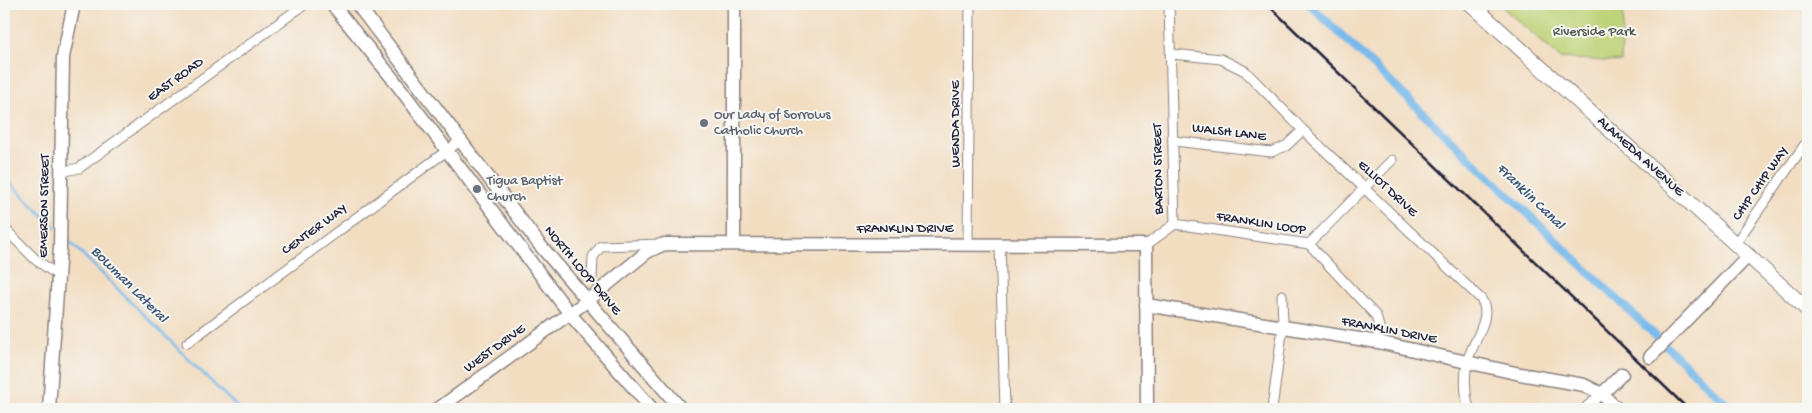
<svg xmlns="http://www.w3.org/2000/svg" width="1812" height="413" font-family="'Gochi Hand',sans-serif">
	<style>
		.green { fill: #bed276; stroke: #707a58 }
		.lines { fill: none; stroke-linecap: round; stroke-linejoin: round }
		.stream { stroke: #73b8ea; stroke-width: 2.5 }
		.canal { stroke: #73b8ea; stroke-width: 8 }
		.street-casing { stroke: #8a807e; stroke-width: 11 }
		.secondary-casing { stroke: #8a807e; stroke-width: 15 }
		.primary-casing { stroke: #8a807e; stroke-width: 16 }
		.street { stroke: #fff; stroke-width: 9 }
		.secondary { stroke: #fff; stroke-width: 12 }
		.primary { stroke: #fff; stroke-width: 14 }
		.rail { stroke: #22223b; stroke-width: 2.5 }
		.worship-dot { fill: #6b7280; stroke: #f6f6f2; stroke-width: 2 }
		.labels { text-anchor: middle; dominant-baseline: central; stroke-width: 4; stroke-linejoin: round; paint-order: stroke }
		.park-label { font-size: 14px; fill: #51574d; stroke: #f6f6f2 }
		.street-label { font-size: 14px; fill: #22223b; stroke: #f6f6f2 }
		.worship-label { font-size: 14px; fill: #5b616d; stroke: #f6f6f2; text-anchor: start }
		.water-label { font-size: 15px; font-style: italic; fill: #3e5678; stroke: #f6f6f2 }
	</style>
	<rect width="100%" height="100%" fill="#f6f6f2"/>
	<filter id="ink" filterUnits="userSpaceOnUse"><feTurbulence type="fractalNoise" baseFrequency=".02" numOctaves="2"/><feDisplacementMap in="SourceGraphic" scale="10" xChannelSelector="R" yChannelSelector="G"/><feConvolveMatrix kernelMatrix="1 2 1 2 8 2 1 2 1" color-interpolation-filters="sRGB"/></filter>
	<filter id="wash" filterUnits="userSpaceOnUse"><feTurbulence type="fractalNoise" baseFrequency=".0096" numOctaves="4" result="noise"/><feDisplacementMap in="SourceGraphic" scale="20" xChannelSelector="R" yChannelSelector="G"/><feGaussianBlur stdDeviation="1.12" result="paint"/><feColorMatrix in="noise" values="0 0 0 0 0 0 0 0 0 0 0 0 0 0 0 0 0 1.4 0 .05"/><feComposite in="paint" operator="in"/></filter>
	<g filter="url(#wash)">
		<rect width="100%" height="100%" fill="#f2ddc1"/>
		<!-- green -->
		<polygon class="green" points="1499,4 1624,4 1621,62 1560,58"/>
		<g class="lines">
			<!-- stream -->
			<g class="stream">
				<polyline points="4,177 55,227"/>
				<polyline points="64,236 239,409"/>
			</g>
			<!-- canal -->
			<polyline class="canal" points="1309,4 1732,409"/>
		</g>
	</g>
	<g filter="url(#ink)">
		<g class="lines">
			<!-- street casing -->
			<g class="street-casing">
				<g id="street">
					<polyline points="1169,4 1175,224"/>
					<path d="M1172,54L1221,59L1245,71L1303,130L1481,299C1494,318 1471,343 1467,363C1464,379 1465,394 1469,409"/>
					<polyline points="1174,141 1271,152 1286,146 1303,130"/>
					<polyline points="61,172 79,168 305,4"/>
					<polyline points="1175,224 1309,244 1376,316 1379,327 1378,342"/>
					<polyline points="4,228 36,260 59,276"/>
					<polyline points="968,244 970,4"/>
					<polyline points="1309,244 1392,160"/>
					<polyline points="1735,244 1808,140"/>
					<polyline points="1000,245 1005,409"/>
					<polyline points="1146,245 1175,224"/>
					<polyline points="592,277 593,257 601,246 661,244"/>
					<polyline points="187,343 460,141"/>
					<polyline points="1272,409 1283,326 1282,295"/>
					<polyline points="1584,409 1602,394"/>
				</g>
			</g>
			<!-- secondary casing -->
			<g class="secondary-casing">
				<g id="secondary">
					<polyline points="332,4 393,79 570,314 652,409"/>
					<polyline points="357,4 539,244 681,409"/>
					<polyline points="734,243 734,4"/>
					<polyline points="1146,305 1378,342 1520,374 1584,385 1602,394 1617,409"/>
					<polyline points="1650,357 1749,255"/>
					<polyline points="1602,394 1622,374"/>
					<polyline points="49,409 60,248 63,57 74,4"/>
					<polyline points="438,409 587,301 647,252 664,244 1146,245 1147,409"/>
				</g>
			</g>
			<!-- primary casing -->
			<g class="primary-casing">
				<polyline id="primary" points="1471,4 1808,310"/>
			</g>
			<!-- street -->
			<use href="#street" class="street"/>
			<!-- secondary -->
			<use href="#secondary" class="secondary"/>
			<!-- primary -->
			<use href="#primary" class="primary"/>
			<!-- rail -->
			<polyline class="rail" points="1267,4 1688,409"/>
		</g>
	</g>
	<!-- markers -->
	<g class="worship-dot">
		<circle cx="704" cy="123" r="5"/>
		<circle cx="477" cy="189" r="5"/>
	</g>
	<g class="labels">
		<!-- park labels -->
		<g class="park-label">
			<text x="1594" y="32">Riverside Park</text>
		</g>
		<!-- street labels -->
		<g class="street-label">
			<text transform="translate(176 80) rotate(-36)">EAST ROAD</text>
			<text transform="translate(956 124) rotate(-90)">WENDA DRIVE</text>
			<text transform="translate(1229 133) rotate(7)">WALSH LANE</text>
			<text transform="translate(1640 157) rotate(42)">ALAMEDA AVENUE</text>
			<text transform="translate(1159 169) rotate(-91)">BARTON STREET</text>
			<text transform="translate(1761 184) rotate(-55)">CHIP CHIP WAY</text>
			<text transform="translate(1387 189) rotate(43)">ELLIOT DRIVE</text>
			<text transform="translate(45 206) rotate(-89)">EMERSON STREET</text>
			<text transform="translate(1261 224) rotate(9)">FRANKLIN LOOP</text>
			<text x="905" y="229">FRANKLIN DRIVE</text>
			<text transform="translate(315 230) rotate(-36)">CENTER WAY</text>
			<text transform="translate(582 271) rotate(50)">NORTH LOOP DRIVE</text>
			<text transform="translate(1389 331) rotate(11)">FRANKLIN DRIVE</text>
			<text transform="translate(495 349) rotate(-36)">WEST DRIVE</text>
		</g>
		<!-- worship labels -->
		<g class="worship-label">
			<text x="714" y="115">Our Lady of Sorrows<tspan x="714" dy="16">Catholic Church</tspan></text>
			<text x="487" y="181">Tigua Baptist<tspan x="487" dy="16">Church</tspan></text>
		</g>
		<!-- water labels -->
		<g class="water-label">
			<text transform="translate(1530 197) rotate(44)">Franklin Canal</text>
			<text transform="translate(129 285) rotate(45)">Bowman Lateral</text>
		</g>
	</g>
	<!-- margin -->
	<rect width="1812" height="413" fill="none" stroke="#f6f6f2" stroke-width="20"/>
</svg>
